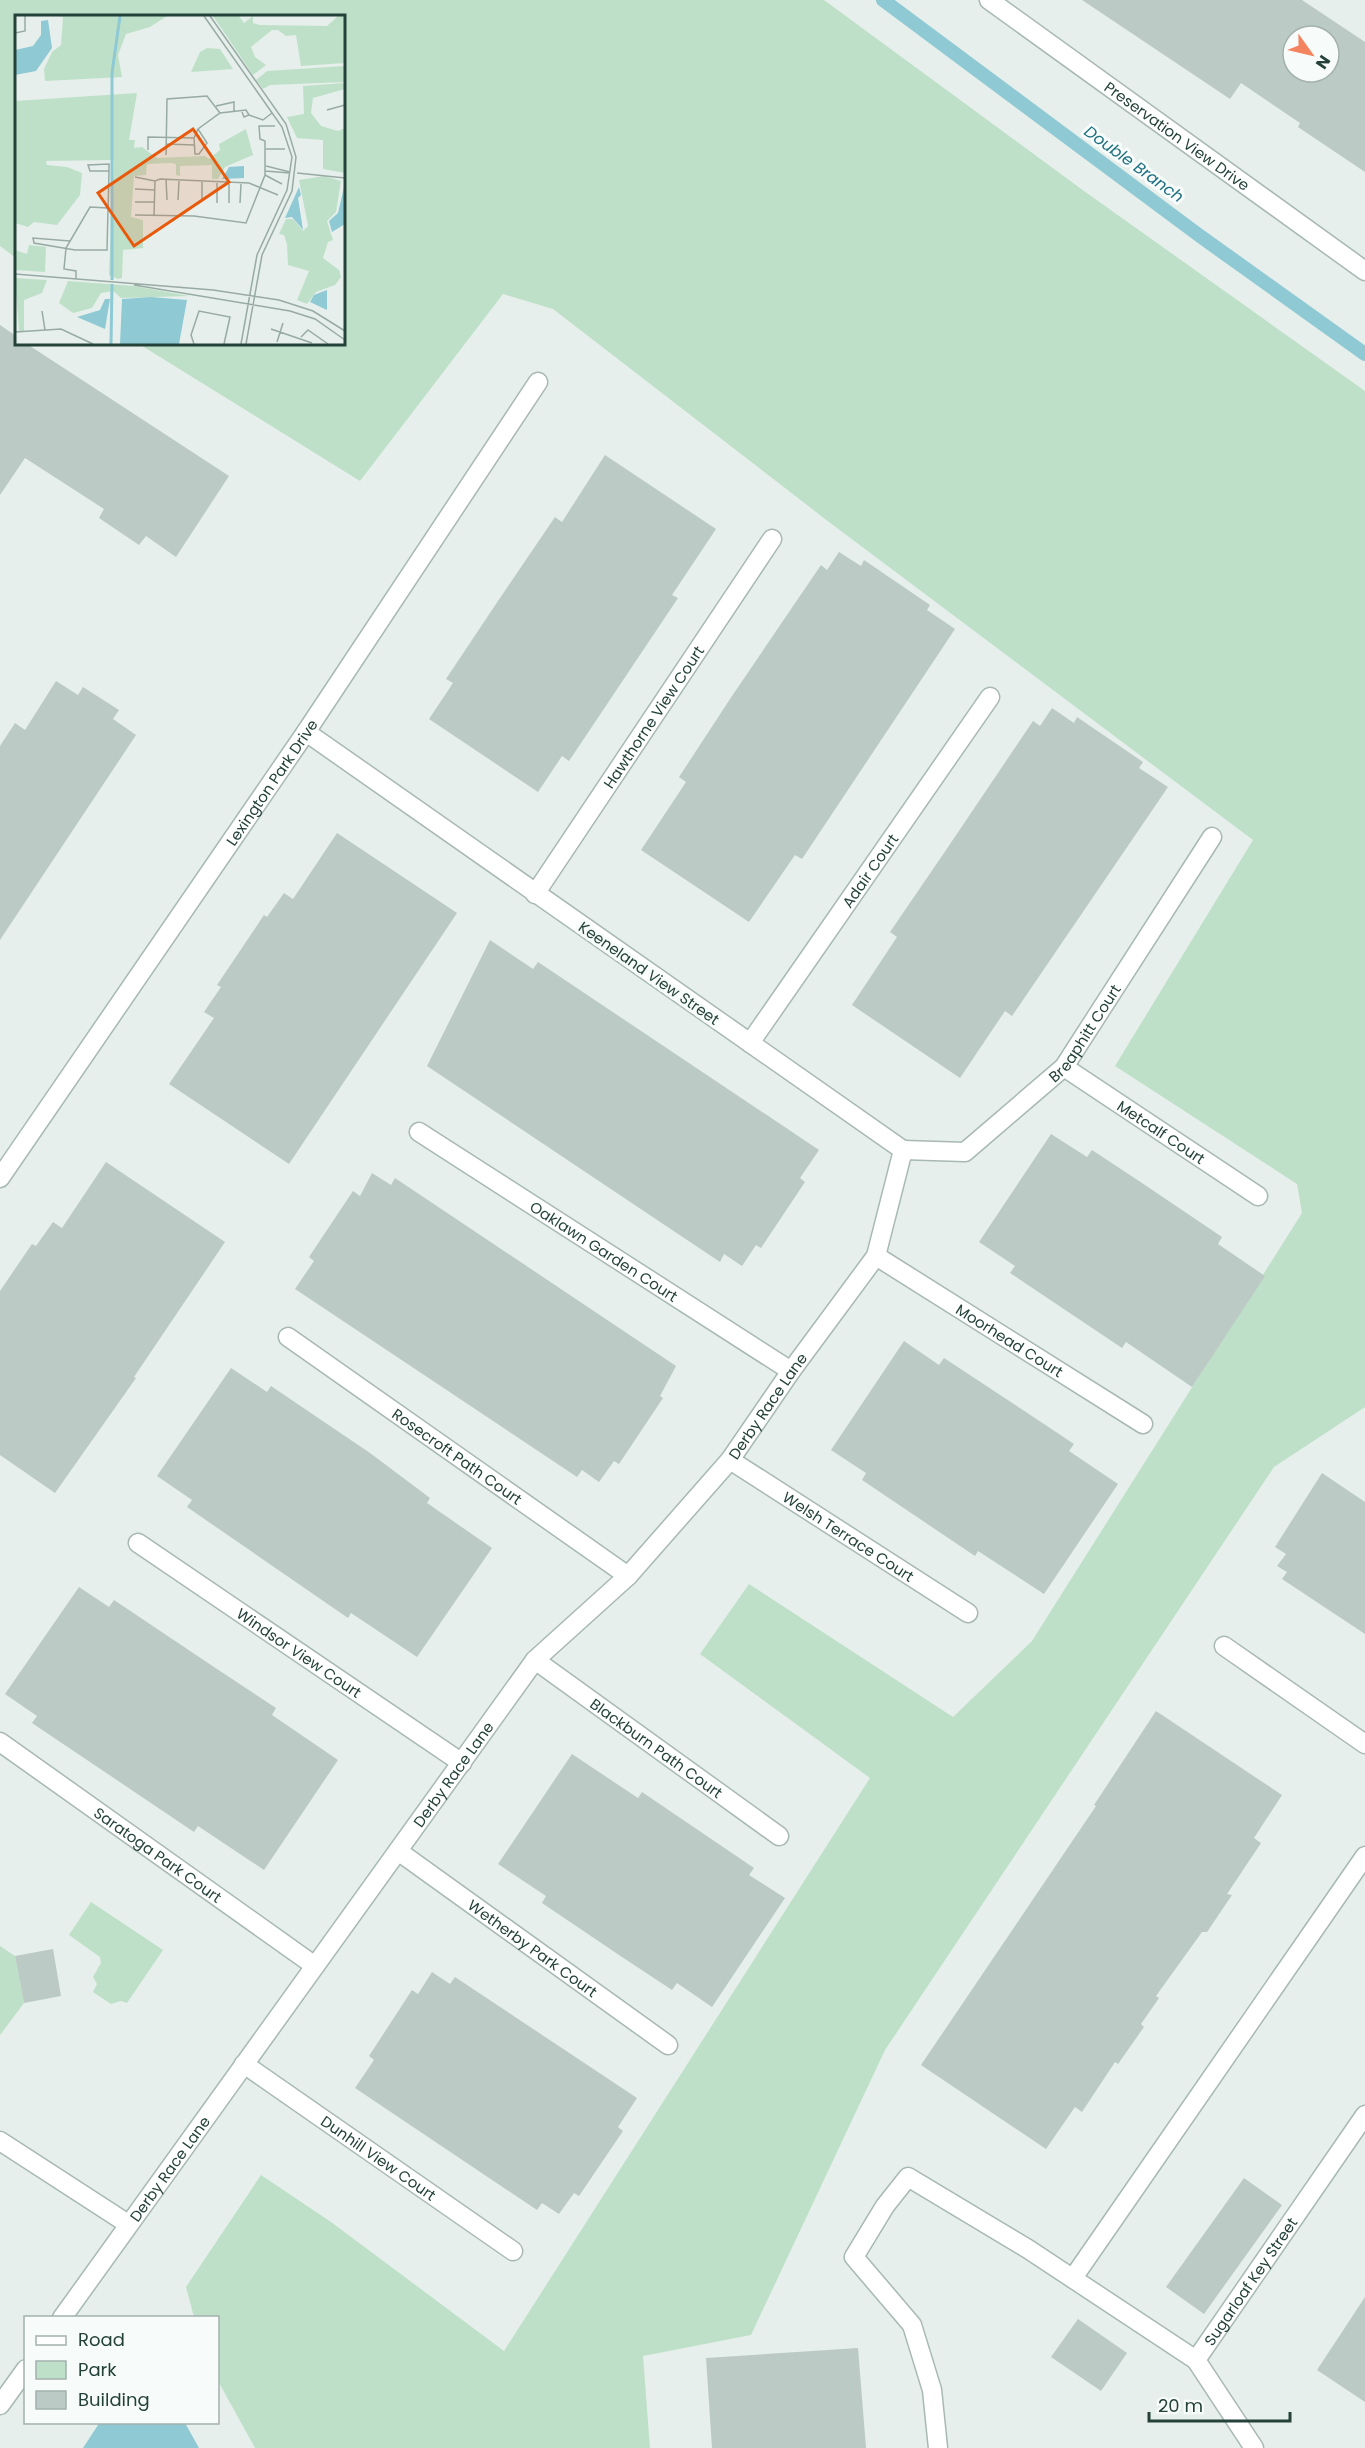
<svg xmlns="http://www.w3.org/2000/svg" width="1365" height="2448" font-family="Poppins,sans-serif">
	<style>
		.green { fill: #bfe0c8 }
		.water { fill: #8ec9d4 }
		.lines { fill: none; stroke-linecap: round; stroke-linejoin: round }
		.stream { stroke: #8ec9d4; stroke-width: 14 }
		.building { fill: #bbcac4; fill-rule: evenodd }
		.street-casing { stroke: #a8b8b2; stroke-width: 21 }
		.street { stroke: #fff; stroke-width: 18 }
		.labels { text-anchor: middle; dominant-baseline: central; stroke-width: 6; stroke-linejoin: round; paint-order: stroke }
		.street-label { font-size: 15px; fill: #24423a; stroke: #f7fbf9 }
		.water-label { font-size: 16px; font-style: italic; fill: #1c6f80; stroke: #f7fbf9 }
		.inset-river { fill: none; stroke: #8ec9d4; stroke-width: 3 }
		.inset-road { fill: none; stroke: #98aaa4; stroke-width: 1.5 }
		.view { fill: #e8590c; fill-opacity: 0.15; stroke: #e8590c; stroke-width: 3 }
		.inset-edge { fill: none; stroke: #24423a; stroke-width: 3 }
	</style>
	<rect width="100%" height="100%" fill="#e6efeb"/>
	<!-- green -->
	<g class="green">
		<polygon points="0,0 824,0 1084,191 1365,391 1365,1407 1274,1467 885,2050 751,2335 643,2356 650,2448 255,2448 218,2381 218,2318 194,2317 186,2287 261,2175 331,2222 504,2351 870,1778 700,1654 749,1584 953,1717 1032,1641 1302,1213 1297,1184 1115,1066 1253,840 829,522 553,309 503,294 360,481 139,344 344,344 344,16 16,16 16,258 0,246"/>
		<polygon points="91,1902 163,1950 127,2003 121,2001 111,2004 93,1992 97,1984 93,1977 101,1963 100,1957 69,1935"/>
		<polygon points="0,1946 15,1956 24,2003 0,2035"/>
	</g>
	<!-- water -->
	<polygon class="water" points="100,2422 185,2423 199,2448 83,2448"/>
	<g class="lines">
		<!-- stream -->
		<polyline class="stream" points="883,0 1200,236 1365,354"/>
	</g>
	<!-- building -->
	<g class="building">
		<path d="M1082,0H1302L1365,42V172L1298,127L1300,123L1241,83L1230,99ZM1293,36H1329V72H1293Z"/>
		<polygon points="0,325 16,336 16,344 27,344 229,476 176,557 146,536 139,545 99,518 104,509 25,458 0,495"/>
		<polygon points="605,455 716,529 672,595 678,598 569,761 562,756 538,792 429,719 453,683 446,679 500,598 555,517 562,522"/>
		<polygon points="839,552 861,566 864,560 930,605 927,610 955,629 802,859 795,855 749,922 641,850 686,782 679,777 732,696 821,565 827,570"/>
		<polygon points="56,681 78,695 83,687 119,710 113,719 136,735 0,940 0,746 15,723 25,730"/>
		<polygon points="1052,708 1074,723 1077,717 1143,762 1139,768 1168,787 1012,1016 1005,1011 960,1078 852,1005 897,937 890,932 944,853 1033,721 1040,726"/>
		<polygon points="337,833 457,913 289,1164 169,1084 214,1018 204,1012 221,987 217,985 264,915 267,917 284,893 293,899"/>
		<polygon points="490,940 533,969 538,962 819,1150 800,1178 805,1182 761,1248 756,1245 742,1266 724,1254 720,1262 427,1066"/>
		<polygon points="1051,1134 1087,1157 1092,1150 1142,1183 1222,1237 1218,1244 1265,1276 1192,1387 1126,1342 1122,1348 1010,1273 1015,1266 979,1242"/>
		<polygon points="106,1162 225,1242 134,1377 136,1378 55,1493 0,1455 0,1291 32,1244 36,1246 53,1222 62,1228"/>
		<polygon points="372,1173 391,1185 395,1178 676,1366 660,1396 663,1398 619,1464 614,1461 599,1482 582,1470 577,1477 295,1289 314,1261 309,1257 353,1191 360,1196"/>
		<polygon points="904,1341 939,1365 944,1358 1044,1424 1074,1444 1069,1451 1118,1484 1044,1594 978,1551 975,1556 862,1480 866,1473 831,1450"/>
		<polygon points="231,1368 267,1392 271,1386 370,1453 430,1498 427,1503 492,1548 417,1657 351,1613 348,1618 187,1507 192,1500 157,1476"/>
		<polygon points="1322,1473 1365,1502 1365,1634 1282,1579 1287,1572 1277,1566 1286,1554 1275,1547"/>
		<polygon points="79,1587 109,1607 114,1600 214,1667 276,1708 272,1715 338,1760 264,1870 198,1826 194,1832 32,1723 37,1716 5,1694"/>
		<polygon points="1156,1711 1282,1795 1254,1838 1261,1843 1227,1894 1232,1895 1207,1932 1202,1932 1156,1996 1159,1998 1141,2024 1144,2027 1118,2064 1115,2062 1082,2112 1075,2107 1046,2149 921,2065 1096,1806 1094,1805"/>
		<polygon points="572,1754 638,1798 642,1792 754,1868 749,1875 785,1898 712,2007 677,1983 672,1990 622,1957 542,1903 546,1896 498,1864"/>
		<polygon points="53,1949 61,1996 24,2003 15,1956"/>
		<polygon points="432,1972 450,1984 455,1977 637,2098 618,2127 623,2131 579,2196 574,2193 559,2214 542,2203 537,2210 355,2088 374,2060 369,2056 412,1990 418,1994"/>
		<polygon points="1244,2178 1282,2205 1204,2314 1166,2287"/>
		<polygon points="1365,2297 1365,2402 1317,2370"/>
		<polygon points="1078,2319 1127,2353 1101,2391 1051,2357"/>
		<polygon points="858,2348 866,2448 712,2448 706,2358"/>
	</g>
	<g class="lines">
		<!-- street casing -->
		<g class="street-casing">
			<g id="street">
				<path id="s1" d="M989,0L1365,271"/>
				<path id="s2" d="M535,894L772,539"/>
				<path id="s3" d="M750,1043L990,697"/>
				<path id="s4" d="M1064,1067L1258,1196"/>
				<path id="s5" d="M419,1132L791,1371"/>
				<path id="s6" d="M903,1150L965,1152L1064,1067L1212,837"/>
				<path id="s7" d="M0,1178L306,732L538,382"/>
				<path id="s8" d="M876,1256L1143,1424"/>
				<path id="s9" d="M288,1337L628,1576"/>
				<path id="s10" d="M730,1460L968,1613"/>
				<path id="s11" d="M138,1543L462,1763"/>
				<polyline points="1224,1646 1365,1744"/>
				<path id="s12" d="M535,1660L779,1836"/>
				<path id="s13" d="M0,1742L315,1966"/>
				<path id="s14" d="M398,1851L668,2045"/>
				<path id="s15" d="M244,2064L513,2251"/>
				<polyline points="0,2141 128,2224"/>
				<polyline points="1073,2278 1365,1856"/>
				<path id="s16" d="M62,2318L535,1660L628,1576L730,1460L791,1371L876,1256L903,1150L306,732"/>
				<polyline points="0,2405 26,2369"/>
				<polyline points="938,2448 932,2390 912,2325 854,2257 885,2206 908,2177 1028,2249 1196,2360"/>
				<path id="s17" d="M1254,2448L1196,2360L1365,2115"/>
			</g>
		</g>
		<!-- street -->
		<use href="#street" class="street"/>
	</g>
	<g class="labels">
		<!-- street labels -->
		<g class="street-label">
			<text stroke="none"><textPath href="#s1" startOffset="232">Preservation View Drive</textPath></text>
			<text stroke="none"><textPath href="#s2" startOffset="213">Hawthorne View Court</textPath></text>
			<text stroke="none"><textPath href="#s7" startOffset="480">Lexington Park Drive</textPath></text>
			<text stroke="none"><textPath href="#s3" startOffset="210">Adair Court</textPath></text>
			<text transform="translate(649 973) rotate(35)">Keeneland View Street</text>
			<text stroke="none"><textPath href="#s6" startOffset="232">Breaphitt Court</textPath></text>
			<text stroke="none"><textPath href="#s4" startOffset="117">Metcalf Court</textPath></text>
			<text stroke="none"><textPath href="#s5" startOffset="220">Oaklawn Garden Court</textPath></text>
			<text stroke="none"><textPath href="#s8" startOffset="158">Moorhead Court</textPath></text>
			<text stroke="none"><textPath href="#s16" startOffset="1156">Derby Race Lane</textPath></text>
			<text stroke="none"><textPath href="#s9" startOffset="207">Rosecroft Path Court</textPath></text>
			<text stroke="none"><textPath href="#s10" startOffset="141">Welsh Terrace Court</textPath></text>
			<text stroke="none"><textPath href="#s11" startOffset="195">Windsor View Court</textPath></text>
			<text stroke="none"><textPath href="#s12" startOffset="150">Blackburn Path Court</textPath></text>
			<text stroke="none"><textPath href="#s16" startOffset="670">Derby Race Lane</textPath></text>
			<text stroke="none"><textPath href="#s13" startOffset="194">Saratoga Park Court</textPath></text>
			<text stroke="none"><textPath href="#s14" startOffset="166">Wetherby Park Court</textPath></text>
			<text stroke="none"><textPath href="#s15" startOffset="164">Dunhill View Court</textPath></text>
			<text stroke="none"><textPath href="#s16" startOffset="184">Derby Race Lane</textPath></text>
			<text stroke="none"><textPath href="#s17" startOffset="201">Sugarloaf Key Street</textPath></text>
		</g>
		<!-- water labels -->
		<g class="water-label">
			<text transform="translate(1134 164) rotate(36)">Double Branch</text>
		</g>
	</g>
	<!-- overview -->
	<g transform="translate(15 15)">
		<rect width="330" height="330" fill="#e6efeb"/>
		<path d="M43,1H152L135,12L111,19L103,40L107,62L30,66L29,54L37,37L46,30L48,2ZM198,1H224L229,8L238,1V8L245,10L312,11L323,1H330V48L286,51L281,20L271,21L263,15H257L236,32L240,42L251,50L238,60ZM192,33L205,34L218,54L176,57L185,37ZM330,51V67L255,70L248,74L241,65L252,56ZM330,68V74L298,83L296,98L306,111L323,116L330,113V158L308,154V125L282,123L272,102L289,99L288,71ZM122,78L114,125H120L119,133L127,132L142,143L190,141L194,144L205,135L204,129L231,114L238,140L210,152L203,164H197V150L165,151V161L161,160V149L156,148L132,149L131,160L119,161L116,202L128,205V233L108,235L107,263L103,264L94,260L99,145L31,146L32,150L52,152L67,158L65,180L42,210L19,207L13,212L0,208V86ZM309,161L326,166L321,197L312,206L318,225L313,227L308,243L324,255L326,262L320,270L301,277L292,289L282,285L294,256L273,250L272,229L269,220L264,219L271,204H278L288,216L293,211L284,165ZM14,230L31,232L30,257L0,255V235L12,239ZM0,263L32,265L27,278L9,285V316H4ZM53,266L119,271L174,281L106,283L98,276L86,278L77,293L58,298L44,288Z" fill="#bfe0c8"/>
		<path d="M33,5L37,33L21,56L0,60V35L18,31L26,20V6ZM229,151V163L207,164L214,152ZM330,168V209L317,217L314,206L323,198ZM284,172L286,180L283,183L288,215L277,202L270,203ZM312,275V295L295,287L299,280ZM136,282L172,285L164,329H105L107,284ZM90,284H95L90,314L62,302L85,295Z" fill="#8ec9d4"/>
		<path class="inset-river" d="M97,265V58L105,1M96,329L97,269"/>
		<path class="inset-road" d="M189,1L267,112L277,142L272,175L242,240L226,329M195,1L271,109L281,142L277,176L247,240L231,329M0,18L10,16V1M201,91L219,87V96M312,95L330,90M234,100L248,105L257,98M179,123L180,139H184L192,128L183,114M151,129L179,130M251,134H270M133,135V122L179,123L183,114L205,98L231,95L234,100L229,102L227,97M151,140L152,84L192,81L205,98M251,151L275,157M250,156L275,158M282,158L330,163M250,160L267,169M120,162L140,166M145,164L234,168L263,180M151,164L152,185M202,168V188M214,169V188M120,174L140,175M163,185L164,166M187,186V167M120,187H140M225,188L226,169M120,200L179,201L231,208L250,160V126L245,124L244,111H260M139,200L140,166L145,164M55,226L18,223L19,228L60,235H92L94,156H75L73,150L94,149V156M0,259L198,275L264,285L298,296L330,316M61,264V256L49,254L51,233L75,192L93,193M119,270L275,296L300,304L330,325M27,296L30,315M256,314L297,328M0,317L46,314L78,329M286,322L293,315L313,329M262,327L268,308M179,329L176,320L184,296L215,302L209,329"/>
		<path class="view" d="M178,114L214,167L119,231L83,178Z"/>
		<rect width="330" height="330" class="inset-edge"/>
	</g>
	<!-- legend -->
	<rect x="24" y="2316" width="195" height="108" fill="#f7fbf9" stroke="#a3b1ad" stroke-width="1.5"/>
	<rect x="36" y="2336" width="30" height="9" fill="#ffffff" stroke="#a3b1ad" stroke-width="1.5"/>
	<text x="78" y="2346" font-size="18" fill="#24423a">Road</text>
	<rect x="36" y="2361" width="30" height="18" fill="#bfe0c8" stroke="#a3b1ad" stroke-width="1.5"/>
	<text x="78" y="2376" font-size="18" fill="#24423a">Park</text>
	<rect x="36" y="2391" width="30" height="18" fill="#bbcac4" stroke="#a3b1ad" stroke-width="1.5"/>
	<text x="78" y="2406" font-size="18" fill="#24423a">Building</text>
	<!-- north arrow -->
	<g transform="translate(1311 54) rotate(124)"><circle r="28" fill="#f7fbf9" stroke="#a3b1ad" stroke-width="1.5"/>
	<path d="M0-4.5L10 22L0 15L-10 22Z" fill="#f4845f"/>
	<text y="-9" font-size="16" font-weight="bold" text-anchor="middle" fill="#24423a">N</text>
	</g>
	<!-- scale -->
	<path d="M1149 2412v9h141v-9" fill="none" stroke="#24423a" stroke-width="3"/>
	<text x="1158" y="2412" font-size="18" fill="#24423a" stroke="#f7fbf9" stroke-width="4.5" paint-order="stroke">20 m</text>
</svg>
